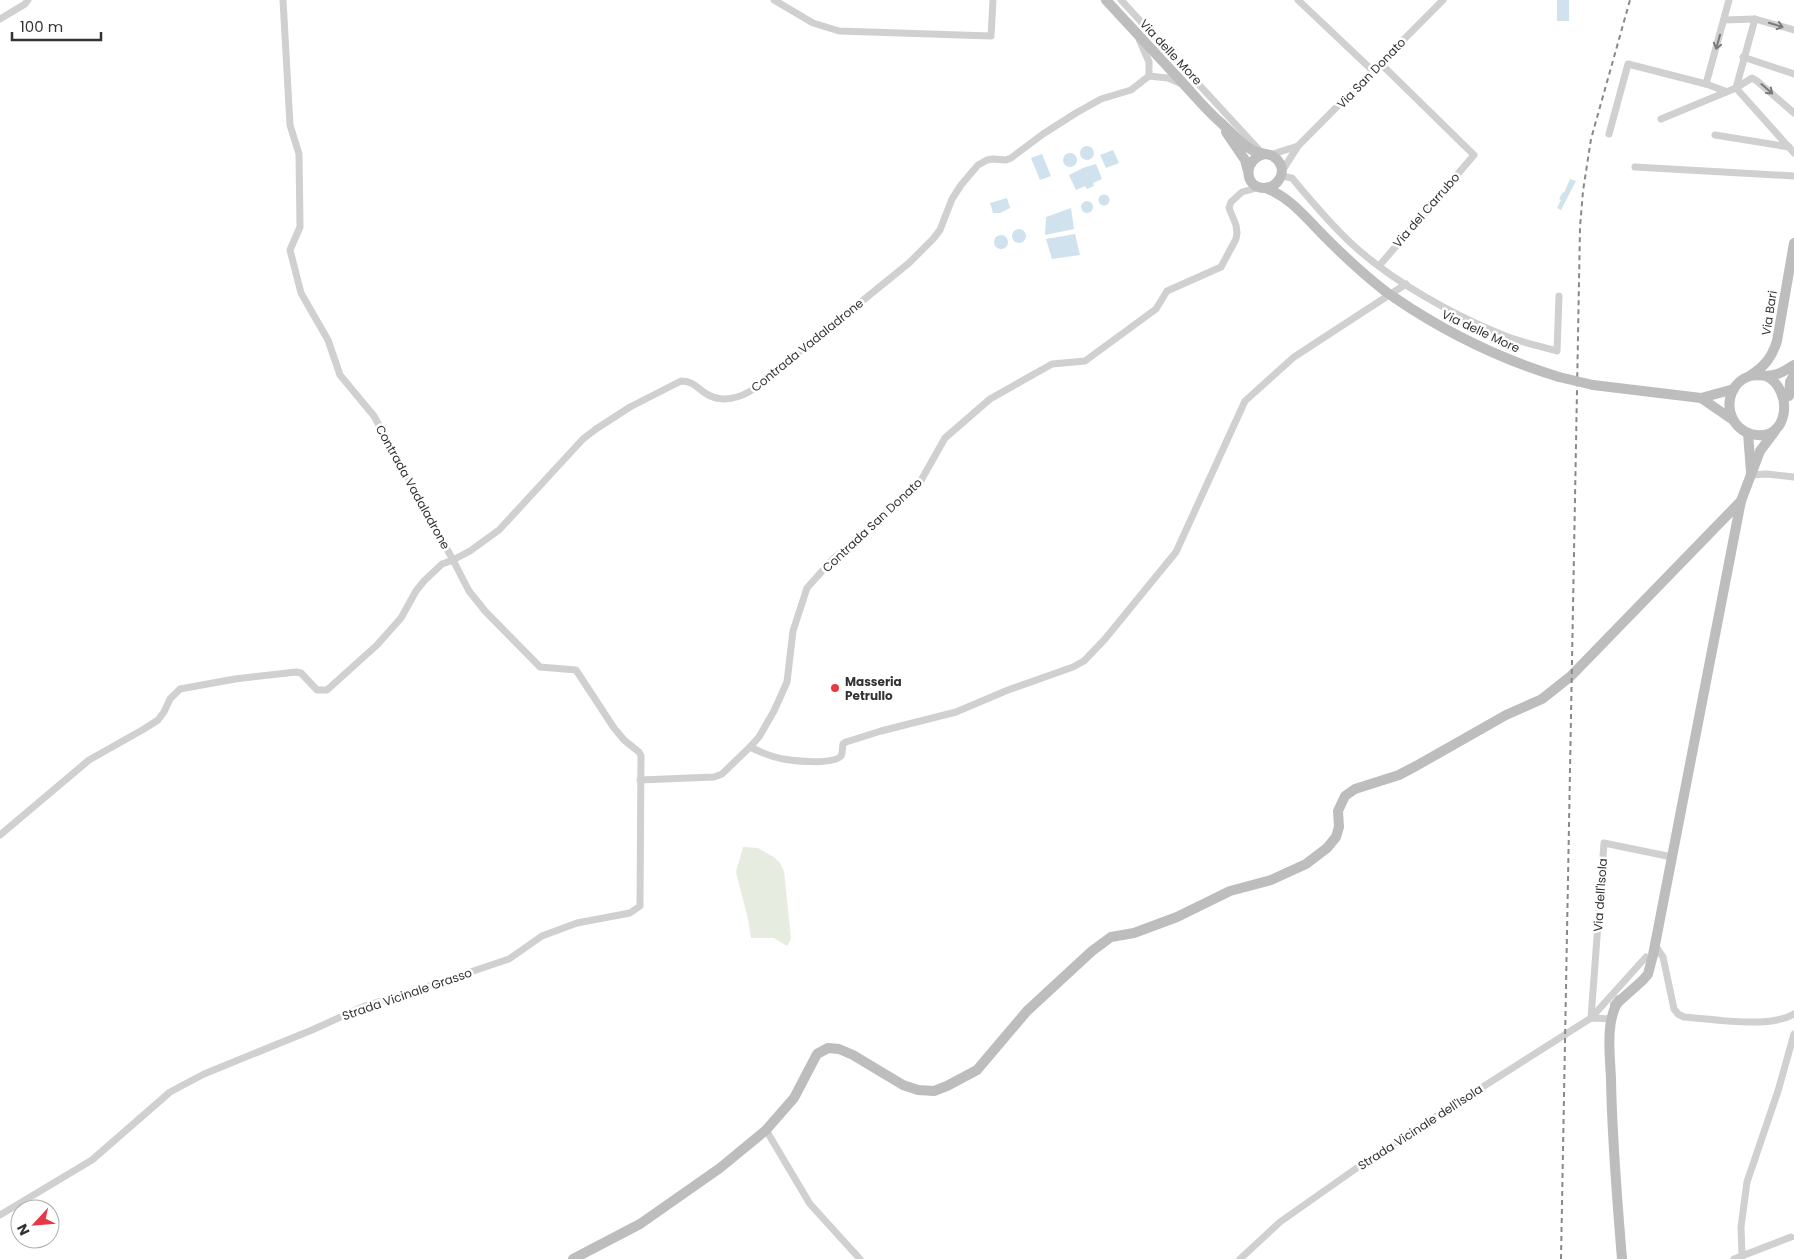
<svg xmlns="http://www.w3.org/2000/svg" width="1794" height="1259" font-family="Poppins,sans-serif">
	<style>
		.green { fill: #e6ecdf }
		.water { fill: #cfe2ee }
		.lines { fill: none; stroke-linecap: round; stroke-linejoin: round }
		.street { stroke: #d0d0d0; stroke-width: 7 }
		.secondary { stroke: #bdbdbd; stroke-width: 10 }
		.rail { stroke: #888; stroke-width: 2; stroke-dasharray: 5 4; stroke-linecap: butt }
		.secondary-bridge { stroke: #bdbdbd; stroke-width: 10 }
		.oneway { stroke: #7a7a7a }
		.poi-dot { fill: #e63946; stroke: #fff; stroke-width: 2 }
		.labels { text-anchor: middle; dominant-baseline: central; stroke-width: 5; stroke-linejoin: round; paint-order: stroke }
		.street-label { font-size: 12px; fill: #333; stroke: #fff }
		.poi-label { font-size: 12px; font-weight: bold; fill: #333; stroke: #fff; text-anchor: start }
	</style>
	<rect width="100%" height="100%" fill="#fff"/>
	<!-- green -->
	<polygon class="green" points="743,847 758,848 775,858 780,863 784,871 791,939 787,946 774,938 751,938 748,919 736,872"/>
	<!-- water -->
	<g class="water">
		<rect x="1557" y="0" width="12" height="21"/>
		<circle cx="1087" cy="153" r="7"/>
		<polygon points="1113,150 1119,163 1106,168 1100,155"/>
		<circle cx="1070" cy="160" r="7"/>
		<polygon points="1042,154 1051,176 1040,180 1031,158"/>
		<polygon points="1096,164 1102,179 1093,183 1094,186 1087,189 1085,186 1076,190 1069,175 1083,168"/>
		<polygon points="1570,179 1576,181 1561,210 1557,208 1561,200 1559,199 1563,192 1564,193"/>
		<circle cx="1104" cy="200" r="5.5"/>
		<polygon points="1007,198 1010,208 1000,213 993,213 990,203"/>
		<circle cx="1087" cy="207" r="6"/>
		<polygon points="1071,208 1074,229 1045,235 1046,217"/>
		<circle cx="1019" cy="236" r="7"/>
		<polygon points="1075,234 1080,255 1052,259 1046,239"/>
		<circle cx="1001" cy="242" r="7"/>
	</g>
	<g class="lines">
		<!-- street -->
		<g class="street">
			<path d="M283,0L290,125L299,154L300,227L290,250L301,293L328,340L340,375L374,416L453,560L470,551L499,530L583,439L596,429L630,407L681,381C693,381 696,387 705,393C721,404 741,398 755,388L909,263L933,239L940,230L952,199L961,185L978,165L987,160L993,159L1006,160L1011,158L1043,134L1076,113L1101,99L1131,90L1149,76"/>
			<polyline points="774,0 813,23 839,31 991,36 993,0"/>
			<polyline points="1121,0 1261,152"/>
			<polyline points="1298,0 1373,71"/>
			<polyline points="0,19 25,4 28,0"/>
			<polyline points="1724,20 1755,19 1794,30"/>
			<polyline points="1139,39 1149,62 1149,76 1168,78 1182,84"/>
			<polyline points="1743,57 1794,74"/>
			<polyline points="1706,84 1729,0"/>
			<polyline points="1736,88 1794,153"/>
			<polyline points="1736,88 1755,19"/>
			<polyline points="1661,119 1736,88 1752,78 1757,81 1794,113"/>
			<polyline points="1609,134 1628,64 1706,84 1725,91"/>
			<polyline points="1715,135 1789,147"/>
			<polyline points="1270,155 1298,146"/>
			<polyline points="1635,167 1794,176"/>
			<polyline points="1282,171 1298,146 1443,0"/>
			<path d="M1282,176L1292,178C1311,201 1331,225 1353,245C1392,281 1453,315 1503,335C1520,342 1539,346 1557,351L1559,296"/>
			<polyline points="1379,266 1474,155 1380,63"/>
			<polyline points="1751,475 1767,474 1794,477"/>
			<path d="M750,747C760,752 772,757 783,759C794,761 833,765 841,756C843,753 842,748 843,744L846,742L881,731L956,712L1008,690L1073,667L1084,661L1105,639L1176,552L1245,401L1294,357L1406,284"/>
			<polyline points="640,780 714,777 722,774 750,747 759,737 774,711 787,682 793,631 807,588 832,560 919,484 945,438 990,399 1052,364 1085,361 1156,309 1167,291 1221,267 1236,239 1237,233 1236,225 1229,208 1231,202 1242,192 1260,187"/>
			<polyline points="0,835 89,760 144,729 158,720 164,712 170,699 180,689 235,679 296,672 301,673 317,690 327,690 377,645 401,618 416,591 424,581 442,564 453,560 469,591 485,611 540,667 576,670 614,728 624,740 639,752 641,756 640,906 630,913 577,923 542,936 509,959 417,990 365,1006 312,1030 204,1074 170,1092 92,1160 0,1215"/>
			<path d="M1655,945L1663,957L1674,1009L1678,1014L1684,1017C1713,1019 1769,1029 1794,1014"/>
			<polyline points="1591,1018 1604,843 1672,857"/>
			<polyline points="1591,1018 1646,957"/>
			<polyline points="766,1130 810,1204 860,1259"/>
			<polyline points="1742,1255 1741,1227 1747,1182 1778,1091 1794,1034"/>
			<polyline points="1240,1259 1280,1222 1371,1158 1591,1018 1612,1019"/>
			<polyline points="1734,1259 1791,1237"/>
		</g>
		<!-- secondary -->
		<g class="secondary">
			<path d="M1106,0C1131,27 1156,54 1181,81C1194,95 1206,110 1220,122C1230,131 1241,144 1252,150C1261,155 1273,152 1279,162C1287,173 1277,188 1264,188C1242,187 1244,157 1266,154"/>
			<polyline points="1226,132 1245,160 1248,171"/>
			<path d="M1266,188C1291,198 1306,218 1325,237C1344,256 1363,274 1385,291"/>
			<path d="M1395,298C1445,332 1500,359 1559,377"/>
			<path d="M1751,375C1765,366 1772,357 1777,341L1794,243"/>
			<path d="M1766,376C1794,389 1790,444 1751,434C1743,432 1735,425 1732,417C1725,401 1733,381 1750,376C1758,374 1766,377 1773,375C1780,374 1788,369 1794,365"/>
			<polyline points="1593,385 1701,398 1734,389"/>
			<polyline points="1789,396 1790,382 1794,375"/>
			<polyline points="1701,398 1733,420"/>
			<polyline points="1748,433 1751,472"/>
			<path d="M1619,1000C1605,1021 1610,1054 1611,1079C1612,1139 1617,1199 1622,1259"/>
			<polyline points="1615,1005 1643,980 1648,974 1653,955 1741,501 1760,451 1775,431"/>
			<polyline points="573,1259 640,1224 720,1168 766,1130 794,1098 817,1054 828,1048 839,1049 853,1055 903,1085 918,1090 934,1091 947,1086 977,1070 1027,1011 1092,951 1111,937 1134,933 1177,917 1230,891 1271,880 1306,864 1327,848 1336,837 1339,827 1338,811 1345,796 1355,789 1399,775 1416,766 1506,715 1542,699 1571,676 1741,501"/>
		</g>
		<!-- rail -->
		<polyline class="rail" points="1561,1259 1580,227 1583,191 1591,139 1630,0"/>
		<!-- secondary-bridge -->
		<g class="secondary-bridge">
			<polyline points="1385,291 1395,298"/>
			<polyline points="1559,377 1593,385"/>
		</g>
	</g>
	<!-- one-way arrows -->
	<defs><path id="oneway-shaft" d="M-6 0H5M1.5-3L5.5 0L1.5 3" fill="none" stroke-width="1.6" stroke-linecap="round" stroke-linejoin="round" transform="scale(1.25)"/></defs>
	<g class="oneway">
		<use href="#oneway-shaft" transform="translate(1776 25) rotate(17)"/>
		<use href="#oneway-shaft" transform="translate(1718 42) rotate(106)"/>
		<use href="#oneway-shaft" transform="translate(1767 89) rotate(41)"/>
	</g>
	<!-- markers -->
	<circle class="poi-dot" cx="835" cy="688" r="5"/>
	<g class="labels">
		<!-- street labels -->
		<g class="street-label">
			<text transform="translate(1171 52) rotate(47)">Via delle More</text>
			<text transform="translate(1371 73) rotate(-46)">Via San Donato</text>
			<text transform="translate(1426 210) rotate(-49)">Via del Carrubo</text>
			<text transform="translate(1769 313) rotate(-81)">Via Bari</text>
			<text transform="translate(1481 331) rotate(25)">Via delle More</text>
			<text transform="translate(807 345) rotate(-39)">Contrada Vadaladrone</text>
			<text transform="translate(413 487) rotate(61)">Contrada Vadaladrone</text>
			<text transform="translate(872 525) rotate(-43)">Contrada San Donato</text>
			<text transform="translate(1600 895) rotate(-86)">Via dell'Isola</text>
			<text transform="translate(407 994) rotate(-19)">Strada Vicinale Grasso</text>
			<text transform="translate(1420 1127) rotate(-33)">Strada Vicinale dell'Isola</text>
		</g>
		<!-- poi labels -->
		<g class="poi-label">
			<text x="845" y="681">Masseria<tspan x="845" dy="14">Petrullo</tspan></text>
		</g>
	</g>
	<!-- north arrow -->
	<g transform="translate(35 1224) rotate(244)"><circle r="24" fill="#ffffff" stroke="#adadad"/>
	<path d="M0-4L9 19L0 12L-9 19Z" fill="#e63946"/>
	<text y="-8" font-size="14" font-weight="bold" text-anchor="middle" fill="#333333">N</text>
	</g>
	<!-- scale -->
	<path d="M12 32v8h89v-8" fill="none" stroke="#333333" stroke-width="2.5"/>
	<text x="20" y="32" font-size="15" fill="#333333" stroke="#ffffff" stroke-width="4" paint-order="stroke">100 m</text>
</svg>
